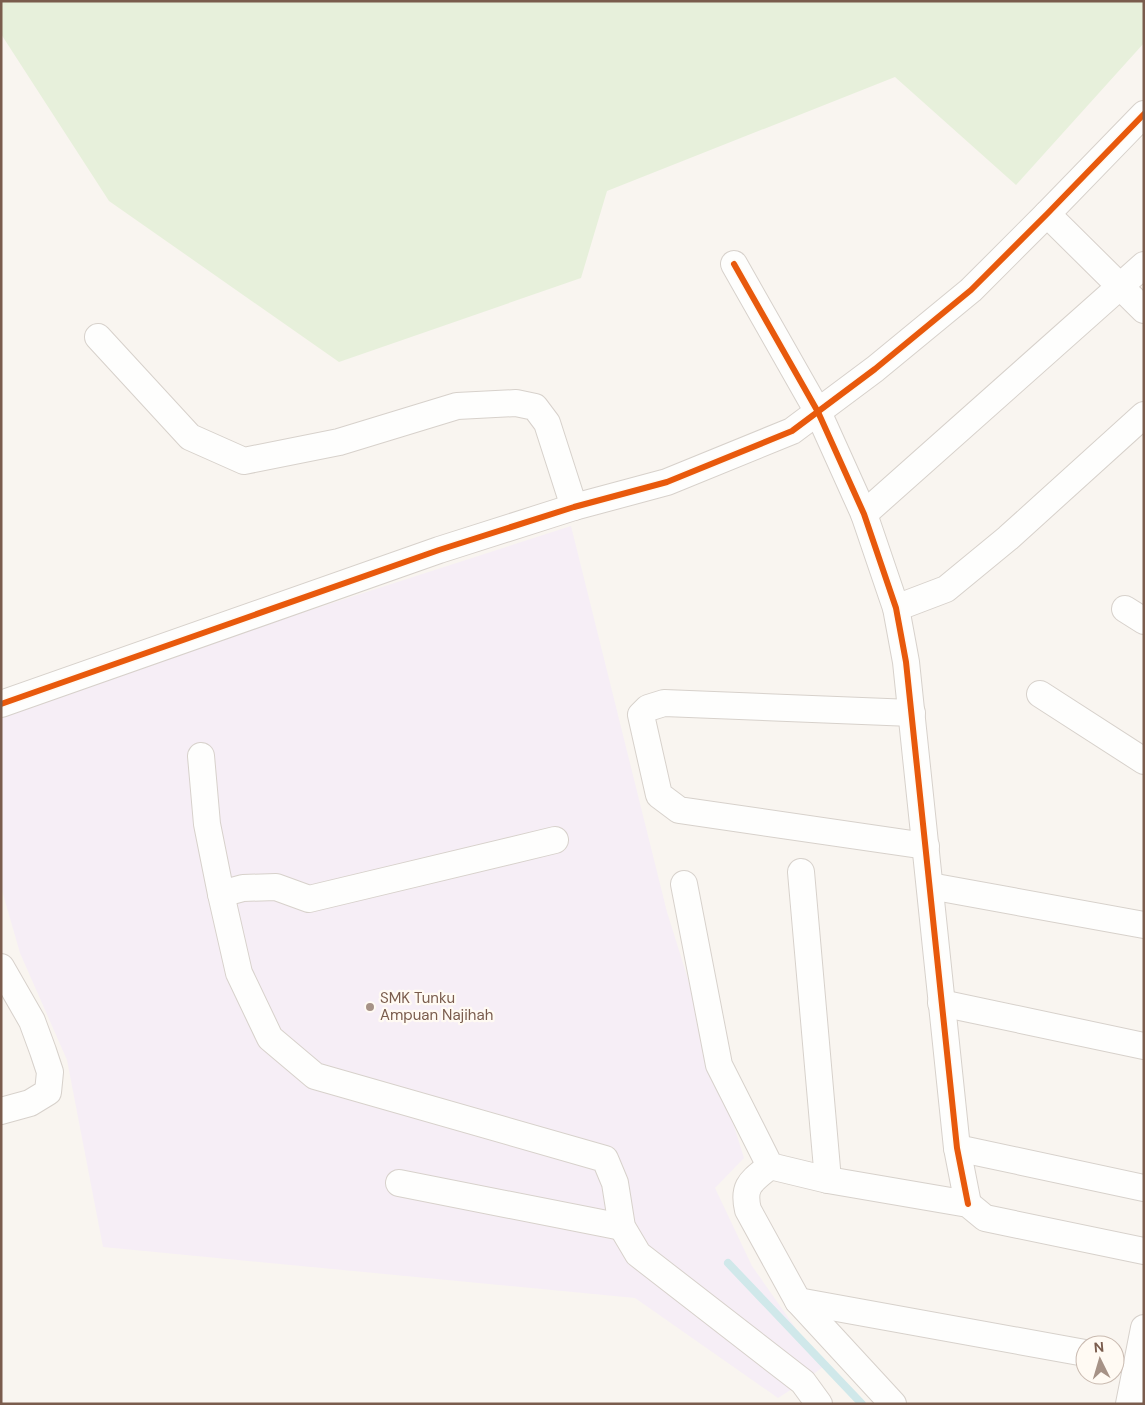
<svg xmlns="http://www.w3.org/2000/svg" width="1145" height="1405" font-family="'DM Sans',sans-serif">
	<style>
		.education { fill: #f6eef6 }
		.green { fill: #e7f0db }
		.lines { fill: none; stroke-linecap: round; stroke-linejoin: round }
		.stream { stroke: #d0e8ea; stroke-width: 8 }
		.minor-casing { stroke: #d7d1cb; stroke-width: 28 }
		.minor { stroke: #fefefd; stroke-width: 26 }
		.cycleway-casing { stroke: #fffaf3; stroke-width: 9 }
		.cycleway { stroke: #e8590c; stroke-width: 6 }
		.poi-dot { fill: #a69286; stroke: #fffaf3; stroke-width: 2 }
		.labels { text-anchor: middle; dominant-baseline: central; stroke-width: 4.5; stroke-linejoin: round; paint-order: stroke }
		.poi-label { font-size: 15px; fill: #7a5c4d; stroke: #fffaf3; text-anchor: start }
	</style>
	<rect width="100%" height="100%" fill="#f9f5f0"/>
	<!-- education -->
	<polygon class="education" points="571,526 667,912 744,1158 715,1188 752,1266 823,1367 803,1382 778,1398 635,1298 103,1247 67,1060 20,953 1,887 1,710"/>
	<!-- green -->
	<polygon class="green" points="1,1 1144,1 1144,43 1016,185 895,77 607,191 581,278 339,362 109,201 1,34"/>
	<g class="lines">
		<!-- stream -->
		<polyline class="stream" points="728,1263 862,1404"/>
		<!-- minor casing -->
		<g class="minor-casing">
			<g id="minor">
				<polyline points="1047,214 1144,310"/>
				<polyline points="734,264 818,412 864,514 896,608 906,662 957,1148 968,1204"/>
				<polyline points="98,337 190,437 244,461 339,442 457,406 516,403 535,407 547,423 574,507"/>
				<polyline points="864,514 1144,265"/>
				<polyline points="896,608 946,589 1008,538 1144,415"/>
				<polyline points="1125,609 1144,621"/>
				<polyline points="1040,694 1144,761"/>
				<polyline points="1,704 439,550 574,507 667,482 792,431 875,369 971,290 1047,214 1144,114"/>
				<polyline points="912,713 664,703 648,708 641,715 659,795 679,810 926,846"/>
				<polyline points="201,756 207,824 221,894 239,973 270,1038 315,1076 605,1159 615,1183 622,1227 638,1254 803,1382 819,1404"/>
				<polyline points="801,872 828,1180"/>
				<polyline points="684,884 719,1065 770,1166 828,1180 968,1204 985,1218 1144,1251"/>
				<polyline points="930,886 1144,925"/>
				<polyline points="221,894 243,888 276,887 309,899 555,840"/>
				<polyline points="1,967 32,1021 43,1051 50,1072 48,1092 30,1103 1,1111"/>
				<polyline points="941,1003 1144,1046"/>
				<polyline points="957,1148 1144,1188"/>
				<path d="M770,1166C752,1181 742,1185 748,1210L798,1301L893,1404"/>
				<polyline points="399,1183 622,1227"/>
				<polyline points="798,1301 1085,1353"/>
				<polyline points="1129,1404 1144,1328"/>
			</g>
		</g>
		<!-- minor -->
		<use href="#minor" class="minor"/>
		<!-- cycleway casing -->
		<g class="cycleway-casing">
			<g id="cycleway">
				<polyline points="734,264 818,412 864,514 896,608 906,662 957,1148 968,1204"/>
				<polyline points="1,704 439,550 574,507 667,482 792,431 875,369 971,290 1047,214 1144,114"/>
			</g>
		</g>
		<!-- cycleway -->
		<use href="#cycleway" class="cycleway"/>
	</g>
	<!-- markers -->
	<circle class="poi-dot" cx="370" cy="1007" r="5"/>
	<g class="labels">
		<!-- poi labels -->
		<g class="poi-label">
			<text x="380" y="998">SMK Tunku<tspan x="380" dy="17">Ampuan Najihah</tspan></text>
		</g>
	</g>
	<!-- border -->
	<rect width="1145" height="1405" fill="none" stroke="#7a5c4d" stroke-width="5"/>
	<!-- north arrow -->
	<g transform="translate(1100 1360) rotate(355)"><circle r="24" fill="#fffaf3" stroke="#cabbb1"/>
	<path d="M0-4L9 19L0 12L-9 19Z" fill="#a69286"/>
	<text y="-8" font-size="14" font-weight="bold" text-anchor="middle" fill="#7a5c4d">N</text>
	</g>
</svg>
